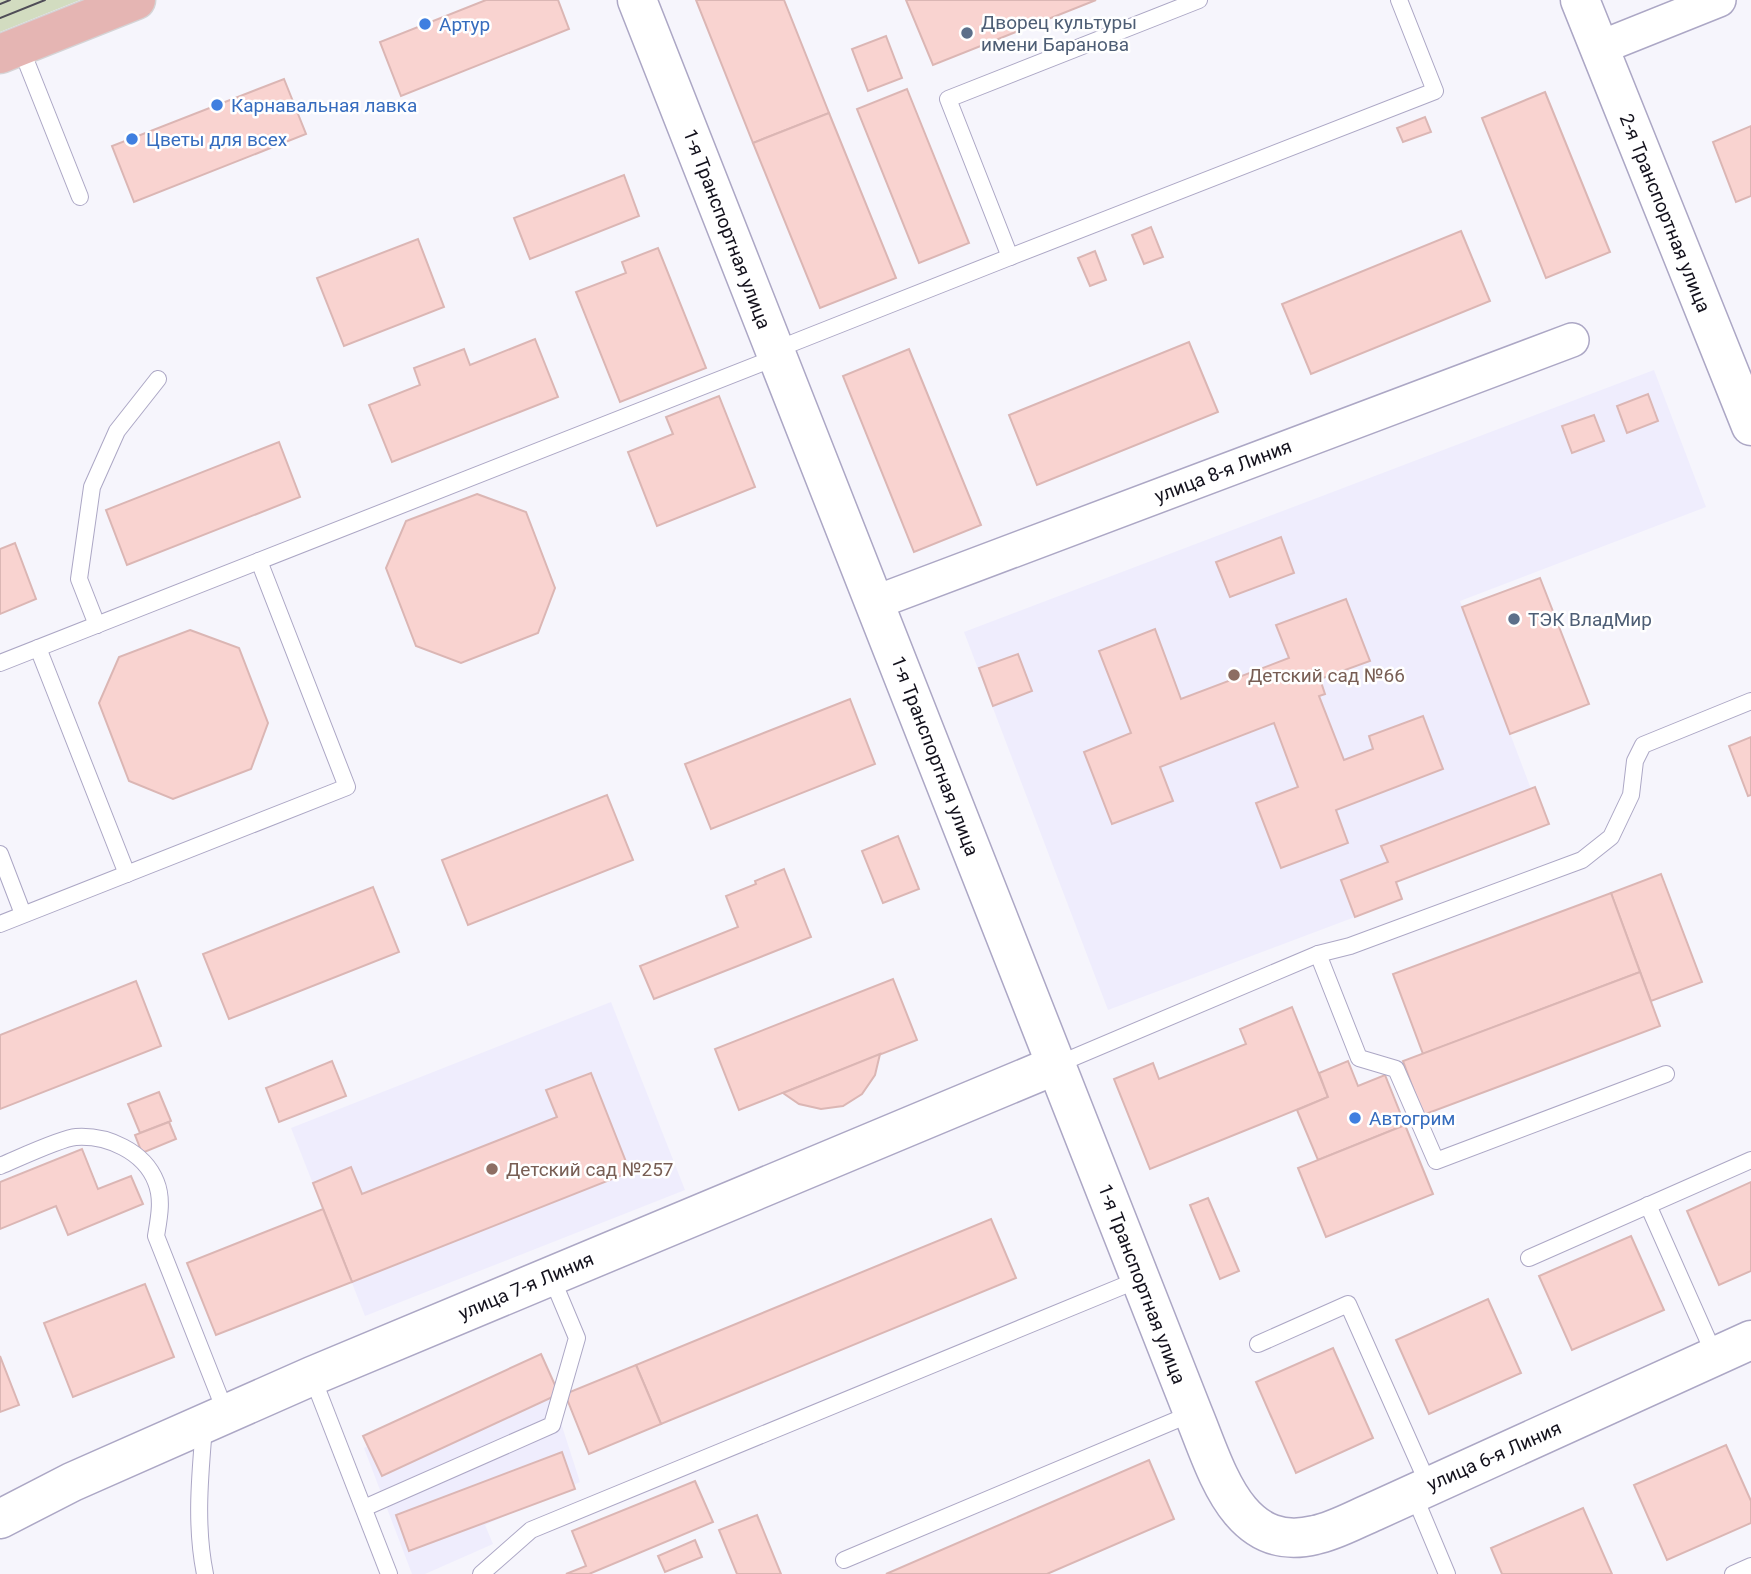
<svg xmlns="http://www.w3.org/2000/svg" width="1751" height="1574" font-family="Roboto,sans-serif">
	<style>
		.built { fill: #efedfd }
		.green { fill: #d2dcc0 }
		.building { fill: #f9d3d0; stroke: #dbb6b4; stroke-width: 2 }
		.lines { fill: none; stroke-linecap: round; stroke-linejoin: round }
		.lane-casing { stroke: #aca7c5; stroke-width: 18 }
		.street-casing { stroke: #aca7c5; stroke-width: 36 }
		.secondary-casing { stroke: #aca7c5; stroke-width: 41 }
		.primary-casing { stroke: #d5d4d6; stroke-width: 41 }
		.lane { stroke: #fff; stroke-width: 16 }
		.street { stroke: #fff; stroke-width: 33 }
		.secondary { stroke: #fff; stroke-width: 38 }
		.primary { stroke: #e5b5b3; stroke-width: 38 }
		.tram { stroke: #4f4d57; stroke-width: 2 }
		.shop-dot { fill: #3f7fe0; stroke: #fff; stroke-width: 2.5 }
		.service-dot { fill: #5c6f8a; stroke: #fff; stroke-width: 2.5 }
		.education-dot { fill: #8d6e63; stroke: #fff; stroke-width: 2.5 }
		.labels { text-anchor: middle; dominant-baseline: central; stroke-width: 5; stroke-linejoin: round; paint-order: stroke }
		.service-label { font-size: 19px; fill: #4e5e75; stroke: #fff; text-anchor: start }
		.shop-label { font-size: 19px; fill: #366cbe; stroke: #fff; text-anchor: start }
		.street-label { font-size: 19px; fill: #14121d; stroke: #fff }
		.education-label { font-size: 19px; fill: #785e54; stroke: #fff; text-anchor: start }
	</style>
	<rect width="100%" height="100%" fill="#f6f5fc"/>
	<!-- built -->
	<g class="built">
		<polygon points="1654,370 1706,507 1460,601 1531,789 1381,847 1388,862 1341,880 1355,917 1108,1010 964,632"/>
		<polygon points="611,1002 685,1190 365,1316 291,1128"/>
		<polygon points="542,1364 580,1482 485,1525 493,1544 425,1574 412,1574 364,1448"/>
	</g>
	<!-- green -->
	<polygon class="green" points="0,0 80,0 0,32"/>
	<!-- building -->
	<g class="building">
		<polygon points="486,0 558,0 569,29 401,96 380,42"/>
		<polygon points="696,0 784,0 829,113 753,143"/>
		<polygon points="906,0 1096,0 933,65"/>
		<polygon points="886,36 902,78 868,91 852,49"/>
		<polygon points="284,79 306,134 134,202 112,146"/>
		<polygon points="907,89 969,243 919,263 857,109"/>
		<polygon points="1545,92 1610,252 1546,278 1482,118"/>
		<polygon points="829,113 896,278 820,308 753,143"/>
		<polygon points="1425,117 1431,132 1403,142 1397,128"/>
		<polygon points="1751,126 1751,196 1736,202 1713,142"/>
		<polygon points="624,175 639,216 530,259 514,218"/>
		<polygon points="1151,227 1163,257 1144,264 1132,235"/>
		<polygon points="1461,231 1490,301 1311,374 1282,304"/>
		<polygon points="418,239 444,307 344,346 317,278"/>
		<polygon points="658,248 706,368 620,402 576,292 626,273 622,262"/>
		<polygon points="1095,251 1106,280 1090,286 1078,258"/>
		<polygon points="535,339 558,397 392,462 369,405 420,385 414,368 464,349 470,365"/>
		<polygon points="1189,342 1218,412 1037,485 1009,415"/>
		<polygon points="909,349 981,525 914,552 843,376"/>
		<polygon points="1648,394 1658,421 1627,433 1617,406"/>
		<polygon points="719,396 755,487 657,526 628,452 673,434 666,417"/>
		<polygon points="1594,415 1604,441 1572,453 1562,426"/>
		<polygon points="279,442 300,497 127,565 106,510"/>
		<polygon points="477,494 526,512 555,588 538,633 461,663 416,646 386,568 406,521"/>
		<polygon points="1281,537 1294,573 1230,597 1216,562"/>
		<polygon points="15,543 36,599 0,614 0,549"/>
		<polygon points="1540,578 1589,704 1510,734 1462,607"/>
		<polygon points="1346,599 1370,661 1320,679 1325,694 1319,696 1344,760 1373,749 1369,736 1423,716 1443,769 1336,810 1348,843 1281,868 1256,803 1298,787 1274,723 1160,767 1173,801 1112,824 1084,752 1131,733 1099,651 1155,629 1181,699 1289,658 1276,625"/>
		<polygon points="190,630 239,648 268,723 251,769 173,799 129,781 99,703 119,657"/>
		<polygon points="1018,654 1032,691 993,706 979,668"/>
		<polygon points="850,699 875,764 711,829 685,764"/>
		<polygon points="1751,737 1751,795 1748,796 1729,746"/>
		<polygon points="1535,787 1549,824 1396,882 1402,899 1355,917 1341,880 1388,862 1381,846"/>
		<polygon points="607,795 633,860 468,925 442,860"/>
		<polygon points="898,836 919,889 883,903 862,851"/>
		<polygon points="784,869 811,937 654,999 640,966 738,927 726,896 756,884 755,881"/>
		<polygon points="1661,874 1702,982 1651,1001 1611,893"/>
		<polygon points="373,887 399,952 229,1019 203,954"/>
		<polygon points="1611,893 1640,972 1423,1054 1393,974"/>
		<polygon points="1640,972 1660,1026 1423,1115 1403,1061"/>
		<polygon points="893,979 917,1040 739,1110 715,1049"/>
		<polygon points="136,981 161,1046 0,1109 0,1035"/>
		<polygon points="1292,1007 1328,1097 1150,1169 1114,1079 1153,1063 1159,1079 1246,1044 1240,1029"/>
		<polygon points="880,1054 875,1075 862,1094 843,1106 821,1109 799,1104 783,1093"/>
		<polygon points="332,1061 346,1096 279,1122 266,1088"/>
		<polygon points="1348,1061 1358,1086 1385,1075 1405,1125 1318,1160 1297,1110 1328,1097 1319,1073"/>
		<polygon points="591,1073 630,1172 352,1282 313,1183 351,1167 362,1194 557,1117 546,1090"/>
		<polygon points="159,1092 171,1121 140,1133 128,1104"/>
		<polygon points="169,1122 176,1139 142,1153 135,1135"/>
		<polygon points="1405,1125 1433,1194 1326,1237 1298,1168"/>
		<polygon points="82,1149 98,1189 131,1176 143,1204 68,1235 56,1206 0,1229 0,1182"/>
		<polygon points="1751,1182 1751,1271 1719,1285 1687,1211"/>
		<polygon points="1208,1198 1239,1271 1220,1279 1190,1205"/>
		<polygon points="323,1209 352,1282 216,1335 187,1263"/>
		<polygon points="991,1219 1016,1278 661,1424 636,1365"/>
		<polygon points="1631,1236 1664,1310 1572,1350 1539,1276"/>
		<polygon points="145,1284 174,1357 73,1397 44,1323"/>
		<polygon points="1488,1299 1521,1373 1429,1414 1396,1340"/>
		<polygon points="1333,1348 1373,1438 1296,1473 1256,1382"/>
		<polygon points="541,1354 559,1394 382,1476 363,1436"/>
		<polygon points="0,1356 19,1405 0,1412"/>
		<polygon points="636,1365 661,1424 589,1454 565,1394"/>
		<polygon points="1726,1445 1751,1501 1751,1523 1667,1560 1634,1485"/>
		<polygon points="562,1452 575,1489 409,1551 396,1515"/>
		<polygon points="1149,1460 1174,1519 1047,1574 886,1574"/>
		<polygon points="695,1481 713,1522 589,1574 566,1574 586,1566 572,1531"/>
		<polygon points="1583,1508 1612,1574 1502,1574 1491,1548"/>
		<polygon points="757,1515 781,1574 737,1574 719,1530"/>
		<polygon points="695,1540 702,1557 665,1572 658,1556"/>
	</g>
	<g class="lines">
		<!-- lane casing -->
		<g class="lane-casing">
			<g id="lane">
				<polyline points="20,46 80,197"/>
				<polyline points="1010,257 1435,91 1399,0"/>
				<polyline points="775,350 1010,257 948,99 1199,0"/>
				<polyline points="97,625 79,579 92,487 117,431 158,379"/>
				<polyline points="38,648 127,874"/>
				<polyline points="0,663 777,357"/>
				<polyline points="0,854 23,914"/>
				<polyline points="0,924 347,787 259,561"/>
				<polyline points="1318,954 1359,1058 1396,1069 1436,1161 1666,1074"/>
				<polyline points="1056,1065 1318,954 1350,946 1582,860 1611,837 1631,795 1635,761 1643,745 1751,701"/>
				<path d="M0,1166C17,1159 61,1138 76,1137C107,1135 144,1151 156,1182C163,1199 159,1218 156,1236L226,1413"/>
				<polyline points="1648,1205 1715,1356"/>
				<polyline points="1529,1258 1751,1160"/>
				<polyline points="1258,1344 1348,1304 1429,1486"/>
				<polyline points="312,1376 389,1574"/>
				<path d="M204,1427C200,1476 195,1525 205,1574"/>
				<polyline points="1413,1493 1447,1574"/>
				<polyline points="364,1508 552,1425 577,1338 551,1276"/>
				<polyline points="844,1560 1193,1413"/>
				<polyline points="481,1574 531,1530 1140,1279"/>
				<polyline points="1733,1574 1751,1566"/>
			</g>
		</g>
		<!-- street casing -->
		<g class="street-casing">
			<g id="street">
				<polyline points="1599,48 1719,0"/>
				<polyline points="874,603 1572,340"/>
			</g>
		</g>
		<!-- secondary casing -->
		<g class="secondary-casing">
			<g id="secondary">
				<path d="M637,0L1193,1413C1216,1468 1237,1554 1315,1535C1335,1531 1356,1519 1375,1511L1751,1340"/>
				<polyline points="1580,0 1751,426"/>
				<polyline points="0,1519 72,1482 312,1376 1056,1065"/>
			</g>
		</g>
		<!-- primary casing -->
		<g class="primary-casing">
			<polyline id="primary" points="0,54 136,0"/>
		</g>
		<!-- lane -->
		<use href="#lane" class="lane"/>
		<!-- street -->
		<use href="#street" class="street"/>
		<!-- secondary -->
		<use href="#secondary" class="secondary"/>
		<!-- primary -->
		<use href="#primary" class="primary"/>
		<!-- tram -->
		<g class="tram">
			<polyline points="0,4 10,0"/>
			<polyline points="0,18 45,0"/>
		</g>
	</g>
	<!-- markers -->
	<g class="shop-dot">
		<circle cx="425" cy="24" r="7"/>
		<circle cx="217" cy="105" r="7"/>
		<circle cx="132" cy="139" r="7"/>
		<circle cx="1355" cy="1118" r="7"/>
	</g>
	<g class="service-dot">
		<circle cx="967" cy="33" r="7"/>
		<circle cx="1514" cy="619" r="7"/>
	</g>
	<g class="education-dot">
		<circle cx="1234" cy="675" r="7"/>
		<circle cx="492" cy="1169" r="7"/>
	</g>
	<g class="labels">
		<!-- service labels -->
		<g class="service-label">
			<text x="981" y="22">Дворец культуры<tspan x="981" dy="22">имени Баранова</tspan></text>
			<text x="1528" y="619">ТЭК ВладМир</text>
		</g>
		<!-- shop labels -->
		<g class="shop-label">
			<text x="439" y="24">Артур</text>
			<text x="231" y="105">Карнавальная лавка</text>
			<text x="146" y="139">Цветы для всех</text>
			<text x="1369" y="1118">Автогрим</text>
		</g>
		<!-- street labels -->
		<g class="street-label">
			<text transform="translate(1665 213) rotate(68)">2-я Транспортная улица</text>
			<text transform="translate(727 229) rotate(69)">1-я Транспортная улица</text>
			<text transform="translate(1223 471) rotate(-21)">улица 8-я Линия</text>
			<text transform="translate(935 756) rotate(69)">1-я Транспортная улица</text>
			<text transform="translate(1142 1284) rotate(69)">1-я Транспортная улица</text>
			<text transform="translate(526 1286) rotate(-23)">улица 7-я Линия</text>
			<text transform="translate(1494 1456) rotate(-24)">улица 6-я Линия</text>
		</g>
		<!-- education labels -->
		<g class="education-label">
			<text x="1248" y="675">Детский сад №66</text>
			<text x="506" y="1169">Детский сад №257</text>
		</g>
	</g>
</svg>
